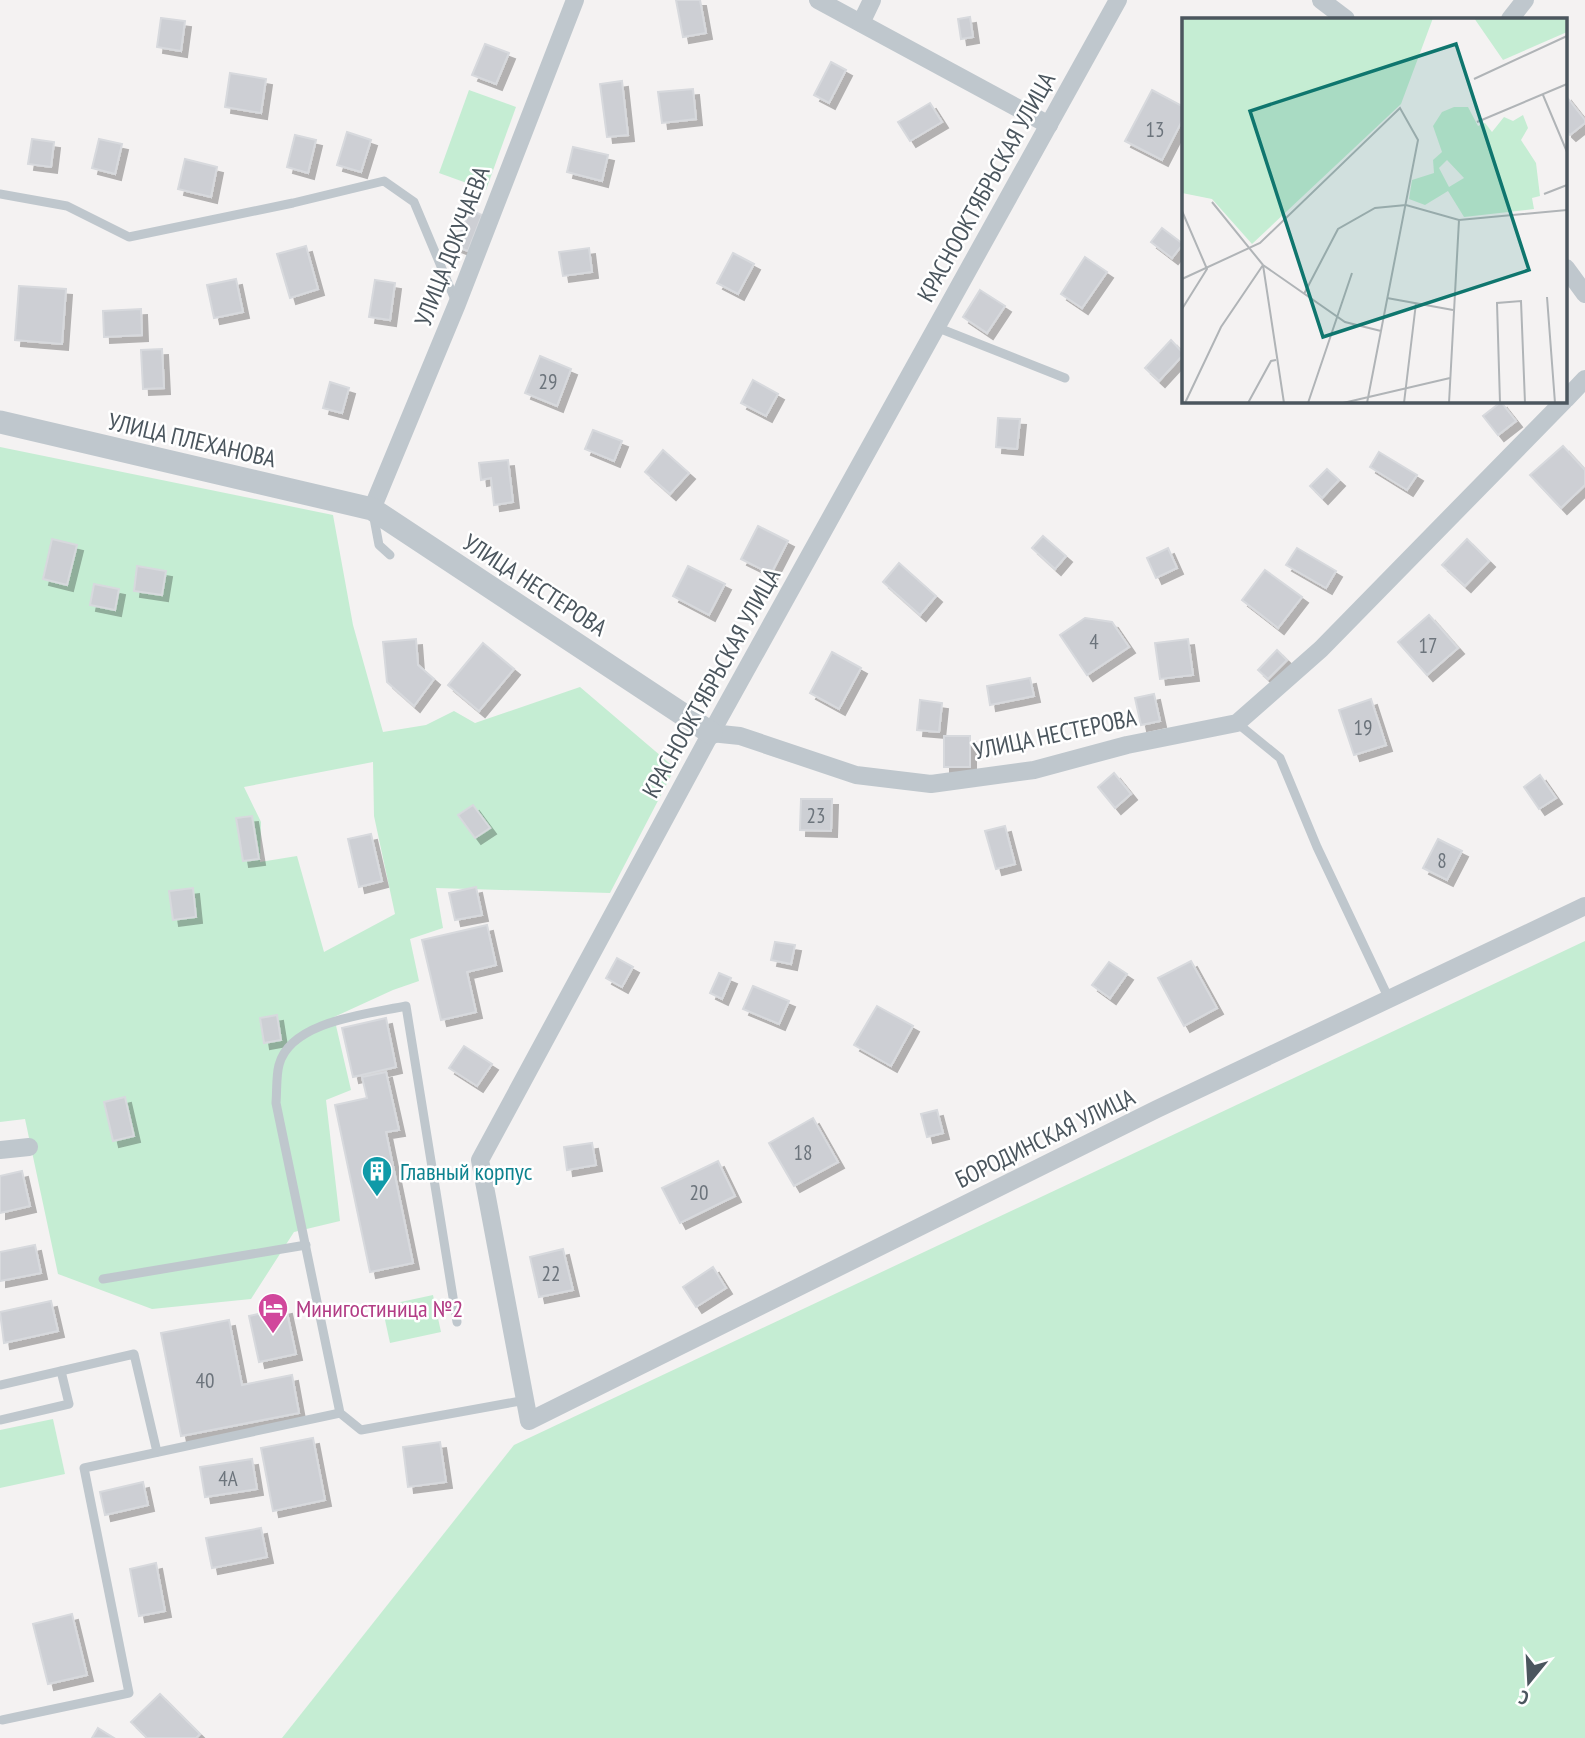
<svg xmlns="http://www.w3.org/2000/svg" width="1585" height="1738" font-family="'PT Sans Narrow',sans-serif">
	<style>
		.green { fill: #c5edd3; fill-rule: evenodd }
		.building { fill: #cdcfd4; stroke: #d7d9dd; stroke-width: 2; filter: url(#shadow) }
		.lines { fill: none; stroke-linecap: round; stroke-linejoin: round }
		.service { stroke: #bfc7cd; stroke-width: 9 }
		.minor { stroke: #bfc7cd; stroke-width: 18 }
		.tertiary { stroke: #bfc7cd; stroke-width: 23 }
		.labels { text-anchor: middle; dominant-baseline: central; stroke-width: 5; stroke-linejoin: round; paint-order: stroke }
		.number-label { font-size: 21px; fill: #6c747c }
		.street-label { font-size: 24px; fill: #4b565e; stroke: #fff }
		.culture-label { font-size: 24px; fill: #0d838f; stroke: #fff; text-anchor: start }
		.hotel-label { font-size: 24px; fill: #b23c85; stroke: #fff; text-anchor: start }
		.inset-road { fill: none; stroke: #b0b4b7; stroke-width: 2 }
		.view { fill: #0f766e; fill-opacity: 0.15; stroke: #0f766e; stroke-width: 3.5 }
		.inset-edge { fill: none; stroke: #4b565e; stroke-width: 3.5 }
	</style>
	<defs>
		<filter id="shadow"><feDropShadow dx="6" dy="6" stdDeviation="0" flood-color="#0004"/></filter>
	</defs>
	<rect width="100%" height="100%" fill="#f4f2f2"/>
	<!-- green -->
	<g class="green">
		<polygon points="469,90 516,107 486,190 439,173"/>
		<path d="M0,447L333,515L353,625L383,732L426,725L454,711L475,723L580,687L675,768L610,893L436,888L443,928L410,939L419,981L393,990L334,1017L351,1090L326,1100L340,1221L294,1232L251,1299L152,1309L58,1274L25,1119L0,1122ZM373,762L374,816L395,914L324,952L297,856L260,862L261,822L244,787Z"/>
		<polygon points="1585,941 1585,1738 282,1738 514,1445"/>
		<polygon points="433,1295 441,1332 390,1343 382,1306"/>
		<polygon points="53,1419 65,1474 0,1488 0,1430"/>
	</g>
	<!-- building -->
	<g class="building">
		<polygon points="676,0 700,0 706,33 683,37"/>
		<polygon points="970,17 973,37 961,39 958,19"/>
		<polygon points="161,18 185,21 181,51 157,47"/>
		<polygon points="485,44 509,53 496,84 472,75"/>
		<polygon points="831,62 846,70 829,103 814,95"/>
		<polygon points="230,73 266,79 261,113 225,107"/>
		<polygon points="622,81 628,135 607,137 600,84"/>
		<polygon points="693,89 696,119 662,123 658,92"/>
		<polygon points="1152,90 1184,107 1184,117 1162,160 1125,141"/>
		<polygon points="1566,96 1585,120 1585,123 1570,135 1566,131"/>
		<polygon points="930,103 942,122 910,141 898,122"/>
		<polygon points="347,132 371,140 361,172 337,165"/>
		<polygon points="295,135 316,140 308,173 287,167"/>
		<polygon points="32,139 54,142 51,167 28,164"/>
		<polygon points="99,139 122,144 115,174 92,168"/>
		<polygon points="573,147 608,155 602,181 567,172"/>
		<polygon points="185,159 217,167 211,197 178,189"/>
		<polygon points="470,210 482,215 468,251 455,246"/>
		<polygon points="1162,228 1183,244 1172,258 1151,242"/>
		<polygon points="306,246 318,289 290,298 277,254"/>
		<polygon points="589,248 592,272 563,276 559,252"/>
		<polygon points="733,253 754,264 738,294 717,283"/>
		<polygon points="1085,257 1107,272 1082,308 1061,294"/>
		<polygon points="236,279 243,312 214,318 207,285"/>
		<polygon points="375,280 395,283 390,320 369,317"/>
		<polygon points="19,286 66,289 62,344 15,340"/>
		<polygon points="980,290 1005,306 987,333 963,317"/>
		<polygon points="141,309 142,335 104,337 103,311"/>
		<polygon points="1171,340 1184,354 1159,381 1145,368"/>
		<polygon points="162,349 164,388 143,389 141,350"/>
		<polygon points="540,356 571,369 557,406 525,393"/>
		<polygon points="753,380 778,394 766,416 741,403"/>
		<polygon points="330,382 349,388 342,413 323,408"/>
		<polygon points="1501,402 1516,421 1498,435 1483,416"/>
		<polygon points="998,418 1020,419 1017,449 996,447"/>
		<polygon points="593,430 622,441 614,461 585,449"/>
		<polygon points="1563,446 1585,470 1585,485 1561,508 1530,475"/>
		<polygon points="663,450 689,473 670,494 645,472"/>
		<polygon points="1379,452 1417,475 1407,490 1370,467"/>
		<polygon points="508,460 513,502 494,505 491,478 481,480 479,463"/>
		<polygon points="1327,469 1339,480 1322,498 1310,486"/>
		<polygon points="758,526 788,541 771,574 741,559"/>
		<polygon points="1043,536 1066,556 1055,569 1032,548"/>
		<polygon points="52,539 77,545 67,585 43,579"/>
		<polygon points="1467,539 1489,561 1465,586 1442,565"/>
		<polygon points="1168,548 1177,568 1156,578 1147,558"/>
		<polygon points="1297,548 1336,571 1326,588 1286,565"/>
		<polygon points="899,563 936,596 920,615 883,582"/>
		<polygon points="137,566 166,571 162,595 134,591"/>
		<polygon points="688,566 725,584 709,615 673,596"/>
		<polygon points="1265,570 1302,597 1278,628 1242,600"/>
		<polygon points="94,584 119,589 115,610 90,605"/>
		<polygon points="1429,615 1458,648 1427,675 1398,642"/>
		<polygon points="1085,618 1112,622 1129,647 1087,675 1060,635"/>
		<polygon points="416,639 418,665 434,679 414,706 387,682 383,642"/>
		<polygon points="1188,639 1193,675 1160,679 1155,643"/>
		<polygon points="483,643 514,669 479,711 448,685"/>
		<polygon points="1277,650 1287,660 1268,679 1258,670"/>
		<polygon points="832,652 861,668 839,709 810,693"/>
		<polygon points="1030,678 1034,696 990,705 987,686"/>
		<polygon points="1154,694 1160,721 1141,725 1135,698"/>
		<polygon points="1371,699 1386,745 1354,755 1339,710"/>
		<polygon points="920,700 942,703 939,732 917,730"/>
		<rect x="944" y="736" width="26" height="31"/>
		<polygon points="1114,773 1131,794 1115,808 1098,787"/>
		<polygon points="1540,775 1556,798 1539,809 1524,787"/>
		<polygon points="801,799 832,799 831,831 800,830"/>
		<polygon points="473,805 490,828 475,838 458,815"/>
		<polygon points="252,816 259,859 243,861 236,818"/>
		<polygon points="1005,826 1015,864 996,869 985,831"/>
		<polygon points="371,834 382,881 359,887 348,839"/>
		<polygon points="1438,839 1462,851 1447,880 1423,868"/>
		<polygon points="476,887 482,915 455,920 449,893"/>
		<polygon points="193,888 196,917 173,920 169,891"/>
		<polygon points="487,925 496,965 467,972 476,1012 441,1020 422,940"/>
		<polygon points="775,942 795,945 791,964 771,960"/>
		<polygon points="617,958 633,967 622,987 606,978"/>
		<polygon points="1191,961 1217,1008 1184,1026 1158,978"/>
		<polygon points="1109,962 1127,974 1110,998 1092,985"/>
		<polygon points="719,973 731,978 722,999 710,993"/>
		<polygon points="753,986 789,1001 779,1024 743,1009"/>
		<polygon points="877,1006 913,1026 891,1066 854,1045"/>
		<polygon points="277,1015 281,1040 264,1043 260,1018"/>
		<polygon points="386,1018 396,1067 353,1077 342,1028"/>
		<polygon points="464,1046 492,1064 477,1086 449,1068"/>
		<polygon points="386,1072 399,1130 386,1132 413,1263 370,1272 335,1105 367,1098 362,1077"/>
		<polygon points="125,1097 134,1136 113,1141 104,1102"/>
		<polygon points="937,1110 943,1133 927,1137 921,1114"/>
		<polygon points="813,1118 838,1162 794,1186 769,1143"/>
		<polygon points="592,1143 596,1165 567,1170 564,1147"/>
		<polygon points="718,1161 735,1196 680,1223 662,1188"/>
		<polygon points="22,1171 30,1206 0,1213 0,1176"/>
		<polygon points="35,1245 41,1273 0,1281 0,1252"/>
		<polygon points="563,1249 573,1290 539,1297 530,1257"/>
		<polygon points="713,1267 726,1288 696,1307 683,1287"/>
		<polygon points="51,1301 58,1331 4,1343 0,1312"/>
		<polygon points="286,1308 296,1354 259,1362 249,1316"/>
		<polygon points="229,1320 242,1385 292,1375 299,1413 181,1436 161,1333"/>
		<polygon points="313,1438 325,1500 273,1511 261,1448"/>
		<polygon points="440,1442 446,1482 408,1487 403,1447"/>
		<polygon points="252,1459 257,1489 205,1497 200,1467"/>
		<polygon points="143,1482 148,1505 105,1515 100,1492"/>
		<polygon points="261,1528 267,1557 212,1568 206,1538"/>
		<polygon points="156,1563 165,1611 139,1616 130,1569"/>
		<polygon points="72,1614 87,1675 48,1684 33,1624"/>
		<polygon points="160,1694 200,1734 196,1738 147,1738 131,1722"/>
		<polygon points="98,1728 114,1738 92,1738"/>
	</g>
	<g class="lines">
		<!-- service -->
		<g class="service">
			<polyline points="0,194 67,206 129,237 293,203 384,181 414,202 456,302"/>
			<polyline points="936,327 1065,378"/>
			<polyline points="373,513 379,545 390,555"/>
			<polyline points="1237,723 1280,758 1317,847 1389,999"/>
			<polyline points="103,1279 306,1245"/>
			<path d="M457,1322L406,1006C368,1014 290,1021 279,1065C276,1076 277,1091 276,1103L340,1413L361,1430L526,1400"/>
			<polyline points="0,1385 134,1354 157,1452"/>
			<polyline points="0,1420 69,1404 61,1371"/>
			<polyline points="2,1720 129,1693 84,1468 340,1413"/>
		</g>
		<!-- minor -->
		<g class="minor">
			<polyline points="818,0 1049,125"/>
			<polyline points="1118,0 711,733 480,1160 529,1421 1157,1109 1585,906"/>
			<polyline points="1321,0 1346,19"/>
			<polyline points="1510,19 1525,0"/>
			<polyline points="861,23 872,0"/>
			<polyline points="1566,268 1585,294"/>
			<polyline points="1566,399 1585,379"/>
			<polyline points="372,509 457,304 575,0"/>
			<polyline points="711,733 740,736 856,775 931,784 1034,770 1127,745 1237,723 1321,649 1564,401"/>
			<polyline points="0,1150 29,1147"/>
		</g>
		<!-- tertiary -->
		<polyline class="tertiary" points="0,422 372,509 711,733"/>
	</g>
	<!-- icons -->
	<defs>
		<g id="building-pin" transform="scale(1.575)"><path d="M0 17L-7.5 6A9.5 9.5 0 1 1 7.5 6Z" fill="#0f9aa8" stroke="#fff"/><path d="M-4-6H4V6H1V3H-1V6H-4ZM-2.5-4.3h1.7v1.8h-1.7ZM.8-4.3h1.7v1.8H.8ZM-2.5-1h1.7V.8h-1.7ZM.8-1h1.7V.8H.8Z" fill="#fff"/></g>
		<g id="hotel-pin" transform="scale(1.575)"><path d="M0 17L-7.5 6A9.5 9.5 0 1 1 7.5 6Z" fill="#d1479c" stroke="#fff"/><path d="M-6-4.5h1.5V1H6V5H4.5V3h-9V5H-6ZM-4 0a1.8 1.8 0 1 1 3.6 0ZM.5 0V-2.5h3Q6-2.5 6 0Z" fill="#fff"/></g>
	</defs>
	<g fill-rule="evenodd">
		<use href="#building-pin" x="377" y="1171"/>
		<use href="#hotel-pin" x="273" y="1308"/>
	</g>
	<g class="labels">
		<!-- number labels -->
		<g class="number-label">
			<text x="1155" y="129">13</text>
			<text x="548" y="381">29</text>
			<text x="1094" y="641">4</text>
			<text x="1428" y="645">17</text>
			<text x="1363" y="727">19</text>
			<text x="816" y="815">23</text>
			<text x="1442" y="860">8</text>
			<text x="803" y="1152">18</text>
			<text x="699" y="1192">20</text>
			<text x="551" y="1273">22</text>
			<text x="205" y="1380">40</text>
			<text x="228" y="1478">4А</text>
		</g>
		<!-- street labels -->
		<g class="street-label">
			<text transform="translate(986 187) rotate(-61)">КРАСНООКТЯБРЬСКАЯ УЛИЦА</text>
			<text transform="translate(452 246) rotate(-69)">УЛИЦА ДОКУЧАЕВА</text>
			<text transform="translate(192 440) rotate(13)">УЛИЦА ПЛЕХАНОВА</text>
			<text transform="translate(535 585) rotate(33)">УЛИЦА НЕСТЕРОВА</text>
			<text transform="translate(711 683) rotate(-61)">КРАСНООКТЯБРЬСКАЯ УЛИЦА</text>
			<text transform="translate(1055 734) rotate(-12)">УЛИЦА НЕСТЕРОВА</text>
			<text transform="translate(1045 1138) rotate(-26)">БОРОДИНСКАЯ УЛИЦА</text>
		</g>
		<!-- culture labels -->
		<g class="culture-label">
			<text x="400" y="1171">Главный корпус</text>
		</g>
		<!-- hotel labels -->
		<g class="hotel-label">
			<text x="296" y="1308">Минигостиница №2</text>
		</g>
	</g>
	<!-- overview -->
	<g transform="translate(1182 18)">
		<rect width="385" height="385" fill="#f4f2f2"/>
		<path d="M0,0H251L219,86L70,226L30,181L0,175ZM292,0H385V14L321,42ZM272,89H286L296,108L303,105L310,114L322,99L331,103L341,97L346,110L339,122L354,145L358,178L350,180L352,191L282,199L266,173L243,187L227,181L230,162L252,155L251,142L260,134L251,108L260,94ZM265,142L282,160L267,169L257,150Z" fill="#c5edd3" fill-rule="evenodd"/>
		<path class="inset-road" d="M292,61L385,18M361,77L385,134M295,104L385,66M362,176L385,167M30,184L81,247L163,304L199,313M0,193L25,251L0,291M81,247L102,385M0,261L78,225L218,90L236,122L185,385M122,276L156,211L193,190L224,187L277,202L385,192M365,279L373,385M205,280L271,292M3,385L39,309L81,247M66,385L89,343L94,342M126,385L170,255M161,385L268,360M222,385L234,285M267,385L277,202M318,385L315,285L339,283L343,385"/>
		<path class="view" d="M274,26L347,252L141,319L68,93Z"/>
		<rect width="385" height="385" class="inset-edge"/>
	</g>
	<!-- north arrow -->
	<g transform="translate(1529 1682) rotate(198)" stroke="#ffffff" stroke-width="5" paint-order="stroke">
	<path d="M0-5L12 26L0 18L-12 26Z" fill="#4b565e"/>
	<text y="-10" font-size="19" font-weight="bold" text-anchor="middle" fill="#4b565e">С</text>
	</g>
</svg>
